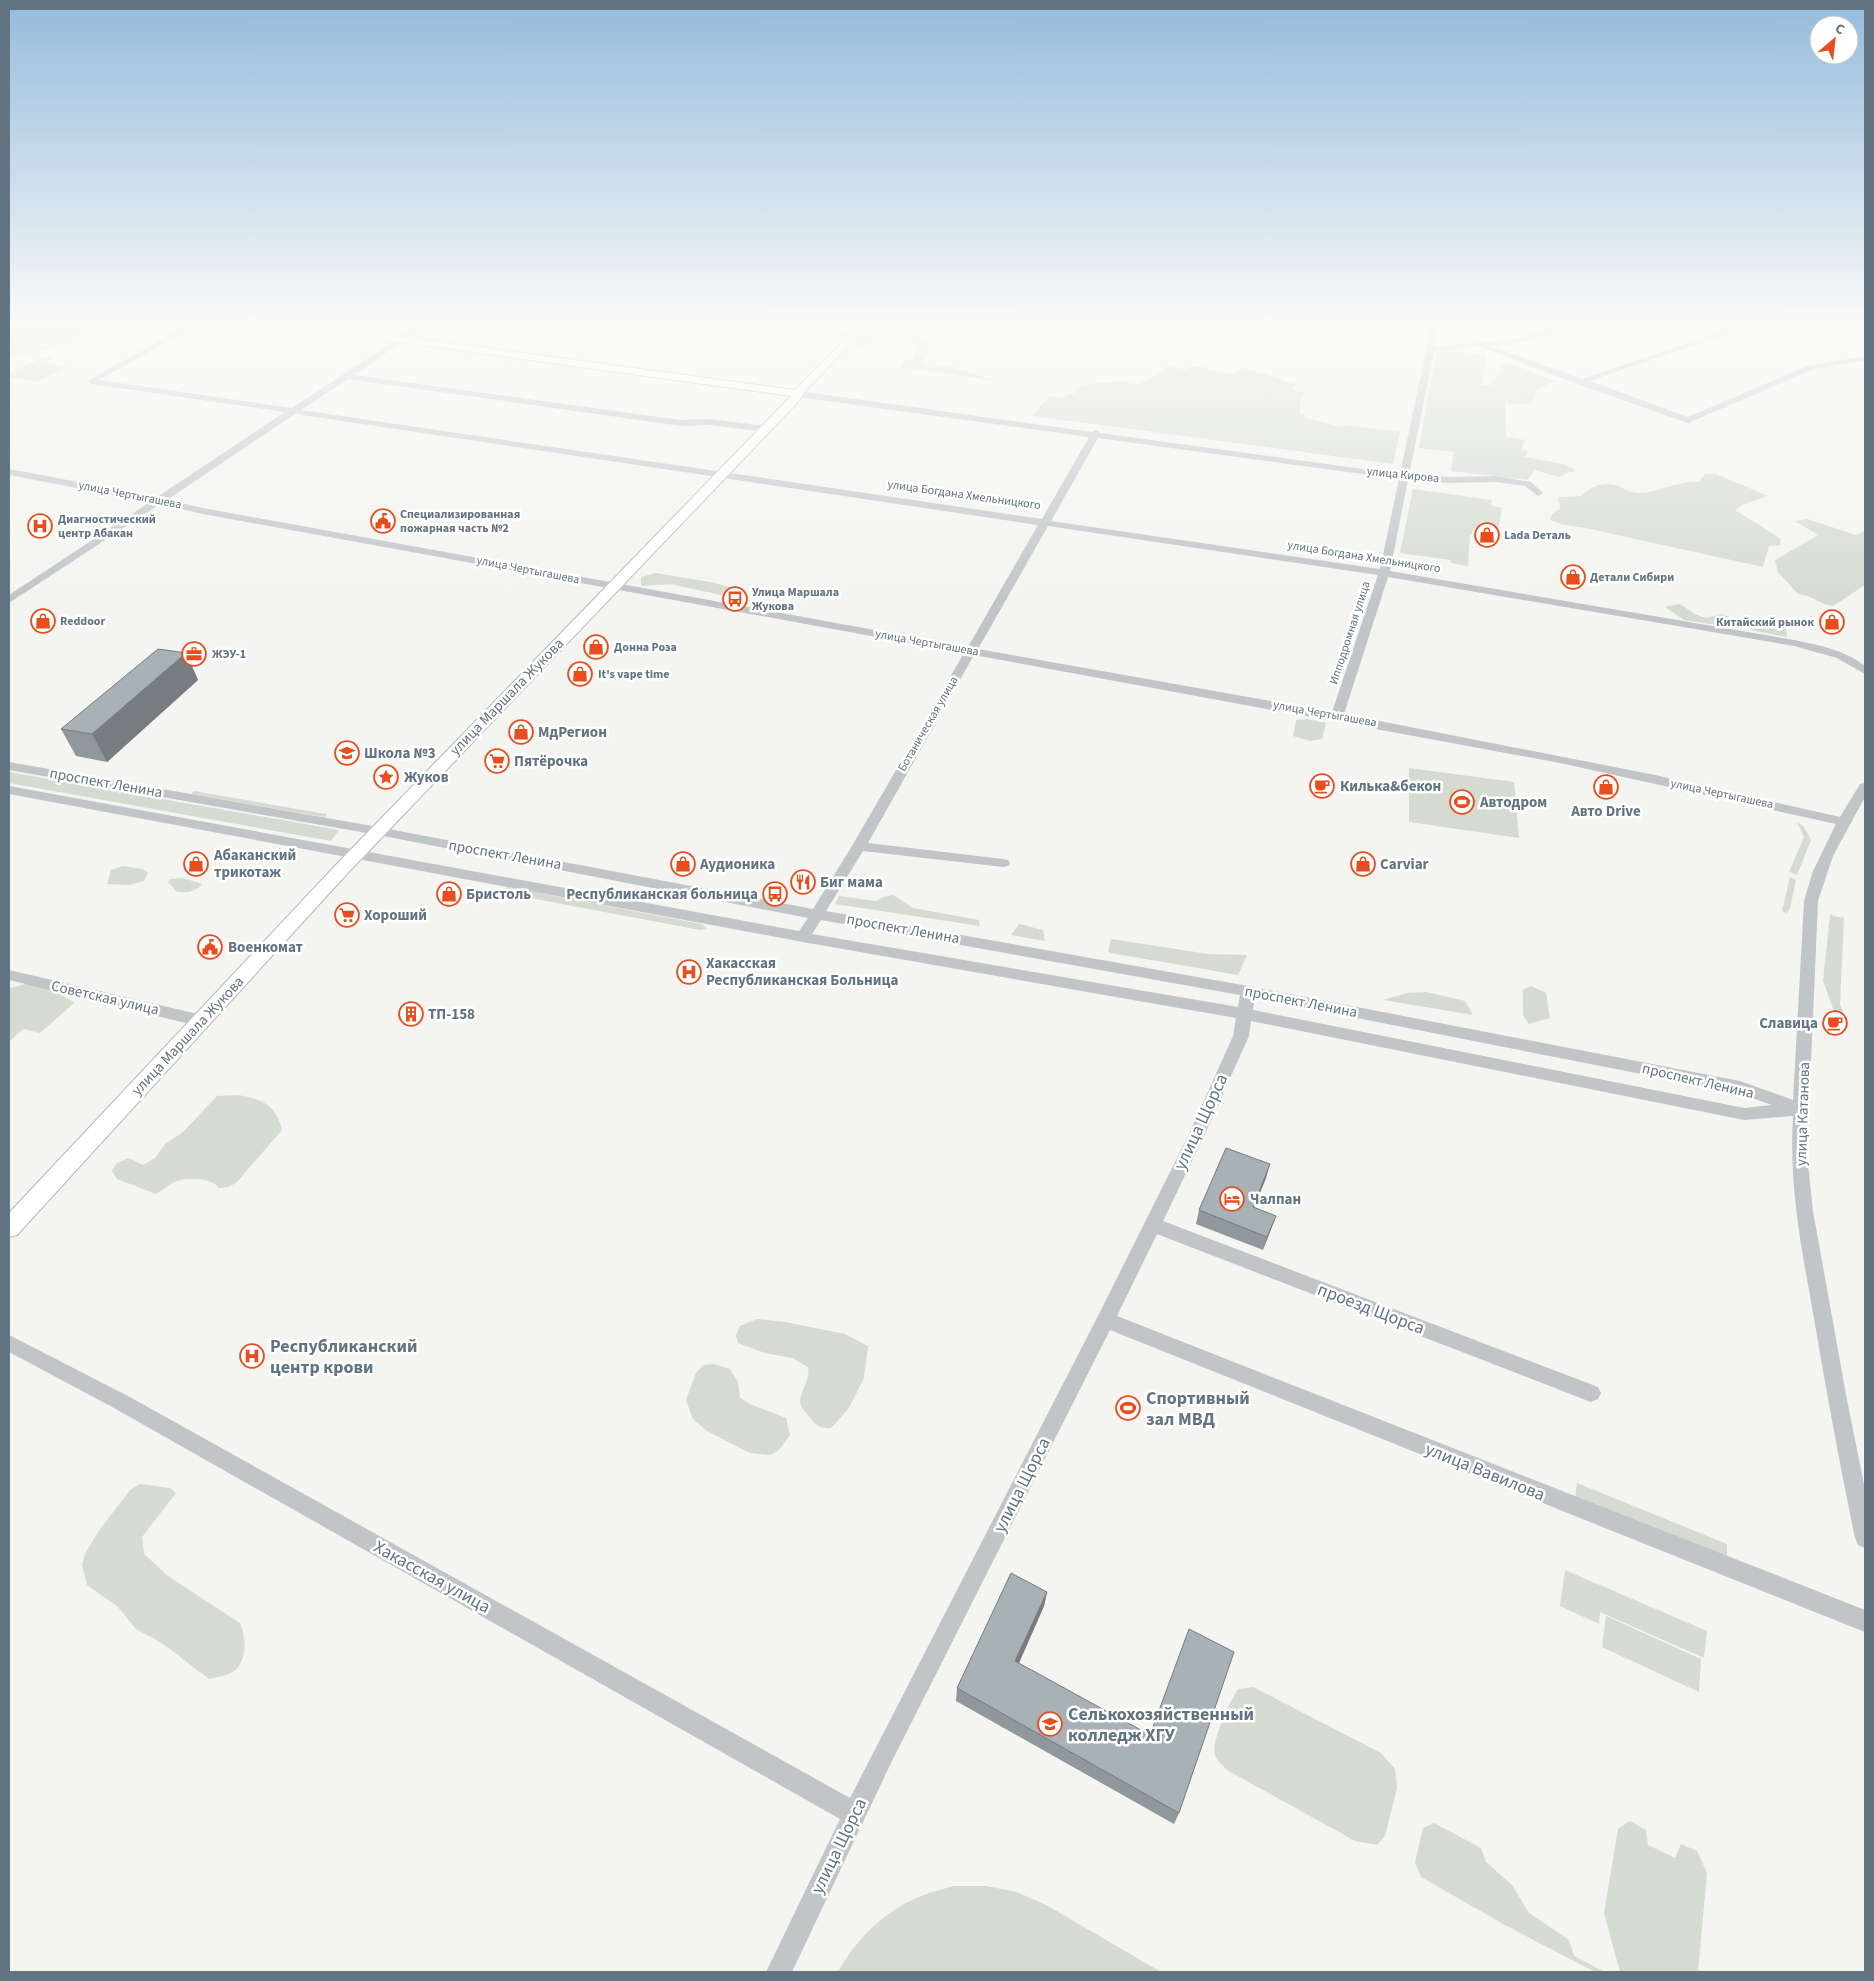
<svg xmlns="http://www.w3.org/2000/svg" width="1874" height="1981" font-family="'Source Sans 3',sans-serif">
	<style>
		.green { fill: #d5dbd1 }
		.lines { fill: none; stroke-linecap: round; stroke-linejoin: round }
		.major-casing { stroke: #b4b8bc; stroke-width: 2 }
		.minor { fill: #c1c5c8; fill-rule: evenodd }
		.major { fill: #fff; fill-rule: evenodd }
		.wall { fill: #90989d }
		.shaded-wall { fill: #767c7f }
		.building { fill: #a8b1b6; stroke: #767c7f }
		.labels { text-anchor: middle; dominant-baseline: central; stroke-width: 5; stroke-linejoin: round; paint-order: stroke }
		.far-street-label { font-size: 12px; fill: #627482; stroke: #fff }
		.far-poi-label { font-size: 12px; font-weight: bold; fill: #627482; stroke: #fff; text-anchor: start }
		.street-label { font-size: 15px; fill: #627482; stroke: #fff }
		.poi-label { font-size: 15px; font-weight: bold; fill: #627482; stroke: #fff; text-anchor: start }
		.near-street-label { font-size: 18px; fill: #627482; stroke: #fff }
		.near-poi-label { font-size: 18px; font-weight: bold; fill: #627482; stroke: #fff; text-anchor: start }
	</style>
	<rect width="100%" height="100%" fill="#f4f4f0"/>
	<!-- green -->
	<g class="green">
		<path d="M9,323H91C77,345 33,354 9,357Z"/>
		<path d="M875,323H896L897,326C916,335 917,332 931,350L921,363L928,368L947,365L995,381L931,371L902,368L900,364L914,357L916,344L902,334L881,331L866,346L857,347L856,342Z"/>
		<polygon points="1446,350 1486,355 1483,381 1481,385 1489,386 1499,373 1506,370 1497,366 1506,362 1558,382 1553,382 1535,391 1531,404 1510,404 1503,397 1505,401 1506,437 1525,440 1521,450 1528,451 1525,457 1564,464 1574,469 1575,472 1570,472 1559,477 1534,470 1528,480 1451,471 1454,452 1419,448 1434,365 1438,352"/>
		<polygon points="54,356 49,360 38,362 67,367 37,382 9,377 9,373 34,362 37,362 35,361 44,357"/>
		<path d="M1169,366L1186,370L1191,366L1210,368L1209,370L1237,374L1235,372L1243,368L1282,379L1281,381L1296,384L1292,390L1304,393L1300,400V413L1306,416L1304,418C1318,420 1329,425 1343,427L1344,425L1400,432L1393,464L1033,416L1049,396L1063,398L1068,394H1073L1082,385L1121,381L1138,385Z"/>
		<path d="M1705,474H1716L1768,496L1744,504L1735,510L1781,539L1780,545L1769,546L1763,567L1586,528L1565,525L1550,520L1552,514L1560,509L1558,497L1581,496C1588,489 1598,483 1609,484C1619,484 1628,493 1638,493C1659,493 1678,480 1699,482Z"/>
		<polygon points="1413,489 1492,500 1491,505 1502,508 1498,529 1473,528 1472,534 1470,534 1468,566 1451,563 1451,560 1400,553"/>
		<path d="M1807,519L1856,535L1865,531V585L1833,606C1819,604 1812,595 1798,594L1778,572L1775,560L1818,535L1795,521Z"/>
		<polygon points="656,573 716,583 738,590 735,598 670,584 641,586 641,577"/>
		<path d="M1679,604C1688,608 1699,620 1710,617C1715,616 1718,614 1723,614L1729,617L1731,627L1684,620L1665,607Z"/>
		<polygon points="1759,624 1775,624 1786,629 1787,637 1755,631 1747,627"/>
		<polygon points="1307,719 1326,723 1322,739 1311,741 1293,736 1296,720"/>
		<polygon points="1409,768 1514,782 1519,838 1409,822"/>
		<polygon points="9,772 339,830 331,841 9,783"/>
		<polygon points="194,791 326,814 326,816 323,817 191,794"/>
		<polygon points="1797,822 1804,827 1811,840 1797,875 1789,872 1804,837"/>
		<polygon points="123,866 142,869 148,873 144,881 129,885 107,884 111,870"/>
		<polygon points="1790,877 1796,880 1790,908 1787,913 1782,911"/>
		<path d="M183,878L202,884C195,892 187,893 177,892L168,882L170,879Z"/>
		<polygon points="508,887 701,924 707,928 700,930 504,893 502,889"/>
		<polygon points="893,895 913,908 979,920 980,926 835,904 839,896 876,901 883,897"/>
		<polygon points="1830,915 1844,918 1840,1004 1843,1012 1834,1011 1823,981"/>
		<polygon points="1019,924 1043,930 1045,941 1011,935"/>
		<polygon points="1111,939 1208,954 1247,955 1238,975 1111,953 1108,951"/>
		<polygon points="30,983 45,984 74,1003 40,1033 23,1029 9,1042 9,988"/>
		<polygon points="1531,986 1546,993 1550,1018 1529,1024 1523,1015 1523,990"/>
		<polygon points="1426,992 1465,1001 1473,1015 1383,1000 1407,993"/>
		<path d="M238,1095C262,1099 276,1105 282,1130L236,1183L228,1187L219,1188C212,1178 188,1177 177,1181C170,1183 163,1190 156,1194L117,1179L112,1171L117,1163L129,1158L143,1165L155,1158L165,1144L182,1133L217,1096Z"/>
		<path d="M757,1319L785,1322L845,1334L868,1346L864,1378L849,1408L831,1428C822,1429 817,1427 811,1419C808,1415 803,1410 801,1406C797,1393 811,1382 808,1367L792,1358L765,1353L738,1343L736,1335L740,1326Z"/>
		<polygon points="714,1364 730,1369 738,1382 740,1398 752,1405 786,1418 790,1435 779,1450 770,1455 750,1453 707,1431 693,1419 686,1400 696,1373 703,1365"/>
		<polygon points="1577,1483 1727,1544 1727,1562 1575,1500"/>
		<path d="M140,1484L170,1488L176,1493L142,1537L144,1554L168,1576L240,1623C246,1637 248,1661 233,1672C227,1676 216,1677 209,1679L162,1643L136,1629L117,1606L87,1585L82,1565L85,1554L98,1532L130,1490Z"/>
		<polygon points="1565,1570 1707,1631 1704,1658 1600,1612 1599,1624 1560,1606"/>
		<polygon points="1606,1616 1701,1659 1699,1692 1602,1647"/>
		<path d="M1253,1687L1381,1753L1395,1769L1397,1788L1385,1836L1377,1845L1355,1841L1227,1770C1223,1766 1217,1761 1215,1755C1211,1741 1230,1701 1238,1689Z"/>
		<polygon points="1630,1821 1646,1830 1648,1845 1675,1858 1681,1844 1697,1851 1707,1873 1698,1972 1620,1972 1604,1913 1618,1829"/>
		<polygon points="1434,1823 1481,1848 1486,1862 1512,1885 1529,1913 1569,1940 1574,1956 1605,1972 1595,1972 1505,1925 1421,1877 1415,1863 1423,1828"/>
		<path d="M954,1886H986L1017,1892L1048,1906L1161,1972H838C856,1939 887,1908 924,1895C933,1891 944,1889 954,1886Z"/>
	</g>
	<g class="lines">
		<!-- major casing -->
		<g class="major-casing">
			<polygon id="major" points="278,323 303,323 795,390 861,323 871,323 807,389 796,404 345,876 17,1235 9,1237 9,1213 333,868 791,396 283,326"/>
		</g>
		<!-- minor -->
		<g class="minor">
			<path d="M191,323H201L99,380L292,408L421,323H430L354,375L681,420L710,419L765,426L769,429L765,432L710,425L681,426L348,379L301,410L1042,519L1089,437L798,397L794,394L798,391L1092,432L1096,430L1100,433L1400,474L1426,350L1429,323H1437L1434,347C1460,342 1488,344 1512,339C1536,335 1557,323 1581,323L1515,344L1491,346L1582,379L1748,323H1759L1590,381L1688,417L1807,366L1865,356V360L1812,370L1688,423L1577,384L1479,346L1434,352L1409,475L1449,477L1496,476L1531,482L1543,493L1538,496L1525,486L1496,482L1449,483L1408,480L1390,571L1794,640C1819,645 1845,650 1865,666V674L1837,658L1794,646L1388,577L1344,714L1655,775L1840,817L1860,784L1865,783V797L1833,856L1818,901L1807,1154L1813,1211L1847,1400L1865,1489V1548L1858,1545L1855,1538C1839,1461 1825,1384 1812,1307C1800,1241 1789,1183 1793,1116L1744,1120L1251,1021L1249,1036L1204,1136L1163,1221L1598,1387L1601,1393L1598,1399L1591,1402L1157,1234L1117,1316L1865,1610V1632L1110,1330L891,1763L792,1972H766L840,1819L114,1408L9,1352V1335L128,1396L850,1798L1099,1314L1188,1136L1233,1036L1236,1018L803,942L9,794V786L799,931L808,918L378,835L9,770V762L378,827L813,909L852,846L964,653L203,514L160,504L9,603V595L150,502L9,475V469L157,497L285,412L91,384L87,381ZM295,414L1038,525L968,647L203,508L167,500ZM1098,438L1399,479L1380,569L1051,521ZM1048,526L1378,575L1332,712L978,649ZM974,655L1560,763L1836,824L1813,871L1804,901L1793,1100L1740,1081L1248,986L826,911L863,851L1003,867L1008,866L1010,863L1008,860L1003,859L868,843ZM821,920L1240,995L1238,1007L812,934ZM1255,998L1738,1093L1772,1105L1744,1108L1253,1010Z"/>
			<polygon points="762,323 782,323 854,333 858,335 854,337 766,325"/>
			<polygon points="9,970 202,1015 207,1017 210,1021 207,1025 202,1027 9,980"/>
		</g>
		<!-- major -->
		<use href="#major" class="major"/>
	</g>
	<!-- wall -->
	<g class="wall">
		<polygon points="186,653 198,680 107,762 76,756 61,729"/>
		<polygon points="1266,1178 1254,1207 1276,1216 1263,1250 1196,1224 1199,1210"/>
		<polygon points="1047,1592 1044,1606 1019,1663 1179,1813 1174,1824 956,1701 957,1688"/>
	</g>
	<!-- shaded-wall -->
	<g class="shaded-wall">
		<polygon points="186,653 198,680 107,762 92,734"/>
		<polygon points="1270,1164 1266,1178 1249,1220 1253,1207"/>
		<polygon points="1276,1216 1271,1229 1263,1250 1267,1237"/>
		<polygon points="1047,1592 1044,1606 1014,1674 1015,1661"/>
	</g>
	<!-- building -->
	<g class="building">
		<polygon points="158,649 186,653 92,734 61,729"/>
		<polygon points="1226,1148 1270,1164 1253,1207 1276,1216 1267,1237 1199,1210"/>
		<polygon points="1011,1573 1047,1592 1015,1661 1150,1735 1189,1629 1234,1652 1179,1813 957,1688"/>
	</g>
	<!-- sky -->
	<linearGradient id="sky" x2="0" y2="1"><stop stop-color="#95bbdc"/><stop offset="0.54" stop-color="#fafaf8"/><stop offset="1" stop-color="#fafaf8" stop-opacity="0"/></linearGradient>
	<rect width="1874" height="600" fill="url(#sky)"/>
	<!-- icons -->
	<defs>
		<g id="civic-ring" transform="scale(1.25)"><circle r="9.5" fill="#fff" stroke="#e74d1d" stroke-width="1.5"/><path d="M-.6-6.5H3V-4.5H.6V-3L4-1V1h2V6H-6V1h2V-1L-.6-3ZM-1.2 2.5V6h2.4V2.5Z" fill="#e74d1d"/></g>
		<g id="hospital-ring" transform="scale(1.25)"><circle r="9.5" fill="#fff" stroke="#e74d1d" stroke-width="1.5"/><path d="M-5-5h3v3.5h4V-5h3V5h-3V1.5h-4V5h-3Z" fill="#e74d1d"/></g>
		<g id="shop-ring" transform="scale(1.25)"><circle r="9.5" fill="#fff" stroke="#e74d1d" stroke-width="1.5"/><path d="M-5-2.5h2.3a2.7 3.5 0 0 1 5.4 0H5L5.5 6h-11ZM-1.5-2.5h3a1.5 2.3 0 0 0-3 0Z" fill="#e74d1d"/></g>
		<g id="bus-ring" transform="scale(1.25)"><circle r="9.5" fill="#fff" stroke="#e74d1d" stroke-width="1.5"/><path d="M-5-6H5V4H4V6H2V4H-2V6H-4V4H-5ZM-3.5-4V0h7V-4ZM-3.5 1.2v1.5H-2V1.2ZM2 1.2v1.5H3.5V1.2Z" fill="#e74d1d"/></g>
		<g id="office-ring" transform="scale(1.25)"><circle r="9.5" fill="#fff" stroke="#e74d1d" stroke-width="1.5"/><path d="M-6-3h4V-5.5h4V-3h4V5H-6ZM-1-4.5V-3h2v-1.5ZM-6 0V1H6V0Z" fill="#e74d1d"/></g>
		<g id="school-ring" transform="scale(1.25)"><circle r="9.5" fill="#fff" stroke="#e74d1d" stroke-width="1.5"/><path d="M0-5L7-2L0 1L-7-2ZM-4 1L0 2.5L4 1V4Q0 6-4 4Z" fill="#e74d1d"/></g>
		<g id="supermarket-ring" transform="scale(1.25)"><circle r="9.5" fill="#fff" stroke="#e74d1d" stroke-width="1.5"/><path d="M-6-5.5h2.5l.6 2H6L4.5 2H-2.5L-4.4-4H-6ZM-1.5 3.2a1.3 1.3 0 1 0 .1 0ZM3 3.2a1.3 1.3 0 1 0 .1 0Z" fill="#e74d1d"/></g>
		<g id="sight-ring" transform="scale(1.25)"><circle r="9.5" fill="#fff" stroke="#e74d1d" stroke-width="1.5"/><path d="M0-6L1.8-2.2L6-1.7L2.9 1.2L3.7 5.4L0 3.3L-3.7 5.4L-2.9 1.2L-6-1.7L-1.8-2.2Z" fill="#e74d1d"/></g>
		<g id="cafe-ring" transform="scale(1.25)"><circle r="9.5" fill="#fff" stroke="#e74d1d" stroke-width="1.5"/><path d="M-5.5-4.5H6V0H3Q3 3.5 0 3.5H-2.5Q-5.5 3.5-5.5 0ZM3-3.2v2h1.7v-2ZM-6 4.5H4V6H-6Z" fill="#e74d1d"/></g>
		<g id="stadium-ring" transform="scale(1.25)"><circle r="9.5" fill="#fff" stroke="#e74d1d" stroke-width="1.5"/><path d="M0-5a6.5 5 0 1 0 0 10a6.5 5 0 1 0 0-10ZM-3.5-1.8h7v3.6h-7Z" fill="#e74d1d"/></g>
		<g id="restaurant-ring" transform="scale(1.25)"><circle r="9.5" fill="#fff" stroke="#e74d1d" stroke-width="1.5"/><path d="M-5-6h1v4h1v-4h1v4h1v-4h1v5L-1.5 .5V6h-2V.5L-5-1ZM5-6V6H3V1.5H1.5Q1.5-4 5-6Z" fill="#e74d1d"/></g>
		<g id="building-ring" transform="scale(1.25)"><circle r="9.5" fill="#fff" stroke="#e74d1d" stroke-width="1.5"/><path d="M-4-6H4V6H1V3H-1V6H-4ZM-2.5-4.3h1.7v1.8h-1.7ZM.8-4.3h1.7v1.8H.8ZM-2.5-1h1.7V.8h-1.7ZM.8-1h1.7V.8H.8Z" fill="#e74d1d"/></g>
		<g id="hotel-ring" transform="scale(1.25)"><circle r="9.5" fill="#fff" stroke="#e74d1d" stroke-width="1.5"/><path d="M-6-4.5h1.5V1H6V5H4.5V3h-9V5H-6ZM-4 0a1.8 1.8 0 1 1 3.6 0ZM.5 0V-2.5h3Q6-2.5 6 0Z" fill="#e74d1d"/></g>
		<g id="university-ring" transform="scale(1.25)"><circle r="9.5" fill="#fff" stroke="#e74d1d" stroke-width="1.5"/><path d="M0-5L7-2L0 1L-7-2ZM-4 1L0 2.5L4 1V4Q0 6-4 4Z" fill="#e74d1d"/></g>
	</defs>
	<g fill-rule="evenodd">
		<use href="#civic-ring" x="383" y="521"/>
		<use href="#hospital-ring" x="40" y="526"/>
		<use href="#shop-ring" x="1487" y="535"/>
		<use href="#shop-ring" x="1573" y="577"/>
		<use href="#bus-ring" x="735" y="599"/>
		<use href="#shop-ring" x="43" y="621"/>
		<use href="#shop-ring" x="1832" y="622"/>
		<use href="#shop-ring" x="596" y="647"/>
		<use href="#office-ring" x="194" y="654"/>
		<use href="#shop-ring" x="580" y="674"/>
		<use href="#shop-ring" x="521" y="732"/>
		<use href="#school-ring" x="347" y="753"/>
		<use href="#supermarket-ring" x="497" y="761"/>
		<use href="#sight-ring" x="386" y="777"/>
		<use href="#cafe-ring" x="1322" y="786"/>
		<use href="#shop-ring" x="1606" y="787"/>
		<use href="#stadium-ring" x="1462" y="802"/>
		<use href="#shop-ring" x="196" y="864"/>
		<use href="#shop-ring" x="683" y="864"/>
		<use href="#shop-ring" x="1363" y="864"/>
		<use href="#restaurant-ring" x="803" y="882"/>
		<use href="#shop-ring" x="449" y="894"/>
		<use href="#bus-ring" x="775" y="894"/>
		<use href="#supermarket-ring" x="347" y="915"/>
		<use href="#civic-ring" x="210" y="947"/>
		<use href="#hospital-ring" x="689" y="972"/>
		<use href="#building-ring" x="411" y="1014"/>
		<use href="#cafe-ring" x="1835" y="1023"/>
		<use href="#hotel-ring" x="1232" y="1199"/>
		<use href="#hospital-ring" x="252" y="1356"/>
		<use href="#stadium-ring" x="1128" y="1408"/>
		<use href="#university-ring" x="1050" y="1724"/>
	</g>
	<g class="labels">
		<!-- far-street labels -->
		<g class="far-street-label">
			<text transform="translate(1403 475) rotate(6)">улица Кирова</text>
			<text transform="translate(130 495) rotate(11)">улица Чертыгашева</text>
			<text transform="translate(964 495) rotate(8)">улица Богдана Хмельницкого</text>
			<text transform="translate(1364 557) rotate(9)">улица Богдана Хмельницкого</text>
			<text transform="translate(528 570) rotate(11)">улица Чертыгашева</text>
			<text transform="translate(1350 633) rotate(-72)">Ипподромная улица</text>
			<text transform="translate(927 643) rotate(10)">улица Чертыгашева</text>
			<text transform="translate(1325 714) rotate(10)">улица Чертыгашева</text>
			<text transform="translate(928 724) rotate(-60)">Ботаническая улица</text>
			<text transform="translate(1722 794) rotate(12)">улица Чертыгашева</text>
		</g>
		<!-- far-poi labels -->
		<g class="far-poi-label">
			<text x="400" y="514">Специализированная<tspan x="400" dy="14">пожарная часть №2</tspan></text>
			<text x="58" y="519">Диагностический<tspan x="58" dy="14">центр Абакан</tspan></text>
			<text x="1504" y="535">Lada Dеталь</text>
			<text x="1590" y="577">Детали Сибири</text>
			<text x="752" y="592">Улица Маршала<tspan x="752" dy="14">Жукова</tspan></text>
			<text x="60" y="621">Reddoor</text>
			<text x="1814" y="622" text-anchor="end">Китайский рынок</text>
			<text x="614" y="647">Донна Роза</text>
			<text x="212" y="654">ЖЭУ-1</text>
			<text x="598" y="674">It's vape time</text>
		</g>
		<!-- street labels -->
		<g class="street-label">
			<text transform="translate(507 697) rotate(-46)">улица Маршала Жукова</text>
			<text transform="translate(106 783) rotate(10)">проспект Ленина</text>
			<text transform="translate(505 855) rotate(10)">проспект Ленина</text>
			<text transform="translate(903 929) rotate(10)">проспект Ленина</text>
			<text transform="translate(105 998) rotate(13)">Советская улица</text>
			<text transform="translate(1301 1002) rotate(11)">проспект Ленина</text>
			<text transform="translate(188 1036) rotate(-47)">улица Маршала Жукова</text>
			<text transform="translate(1698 1081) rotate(13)">проспект Ленина</text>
			<text transform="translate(1803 1114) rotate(-88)">улица Катанова</text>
		</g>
		<!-- poi labels -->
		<g class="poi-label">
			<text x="538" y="732">МдРегион</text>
			<text x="364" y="753">Школа №3</text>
			<text x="514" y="761">Пятёрочка</text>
			<text x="404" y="777">Жуков</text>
			<text x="1340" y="786">Килька&amp;бекон</text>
			<text x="1480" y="802">Автодром</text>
			<text x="1606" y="811" text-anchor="middle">Авто Drive</text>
			<text x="214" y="855">Абаканский<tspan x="214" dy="17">трикотаж</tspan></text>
			<text x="700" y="864">Аудионика</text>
			<text x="1380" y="864">Carviar</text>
			<text x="820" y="882">Биг мама</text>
			<text x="466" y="894">Бристоль</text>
			<text x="758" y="894" text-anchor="end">Республиканская больница</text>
			<text x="364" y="915">Хороший</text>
			<text x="228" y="947">Военкомат</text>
			<text x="706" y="963">Хакасская<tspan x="706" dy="17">Республиканская Больница</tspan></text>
			<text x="428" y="1014">ТП-158</text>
			<text x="1818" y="1023" text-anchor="end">Славица</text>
			<text x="1250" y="1199">Чалпан</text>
		</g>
		<!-- near-street labels -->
		<g class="near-street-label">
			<text transform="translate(1201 1122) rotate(-65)">улица Щорса</text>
			<text transform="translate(1371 1309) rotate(21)">проезд Щорса</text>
			<text transform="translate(1485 1472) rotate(22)">улица Вавилова</text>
			<text transform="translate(1022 1485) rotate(-63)">улица Щорса</text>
			<text transform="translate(432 1577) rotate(29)">Хакасская улица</text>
			<text transform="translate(839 1846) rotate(-64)">улица Щорса</text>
		</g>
		<!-- near-poi labels -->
		<g class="near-poi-label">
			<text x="270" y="1346">Республиканский<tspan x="270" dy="21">центр крови</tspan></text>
			<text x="1146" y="1398">Спортивный<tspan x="1146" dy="21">зал МВД</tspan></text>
			<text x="1068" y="1714">Селькохозяйственный<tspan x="1068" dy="21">колледж ХГУ</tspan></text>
		</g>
	</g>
	<!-- border -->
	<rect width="1874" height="1981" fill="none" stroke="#627482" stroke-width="20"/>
	<!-- north arrow -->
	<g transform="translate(1834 40) rotate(28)"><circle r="24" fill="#ffffff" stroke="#c0c7cd"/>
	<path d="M0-4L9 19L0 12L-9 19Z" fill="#e74d1d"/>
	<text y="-8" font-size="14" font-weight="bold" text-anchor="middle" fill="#627482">С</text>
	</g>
</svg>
